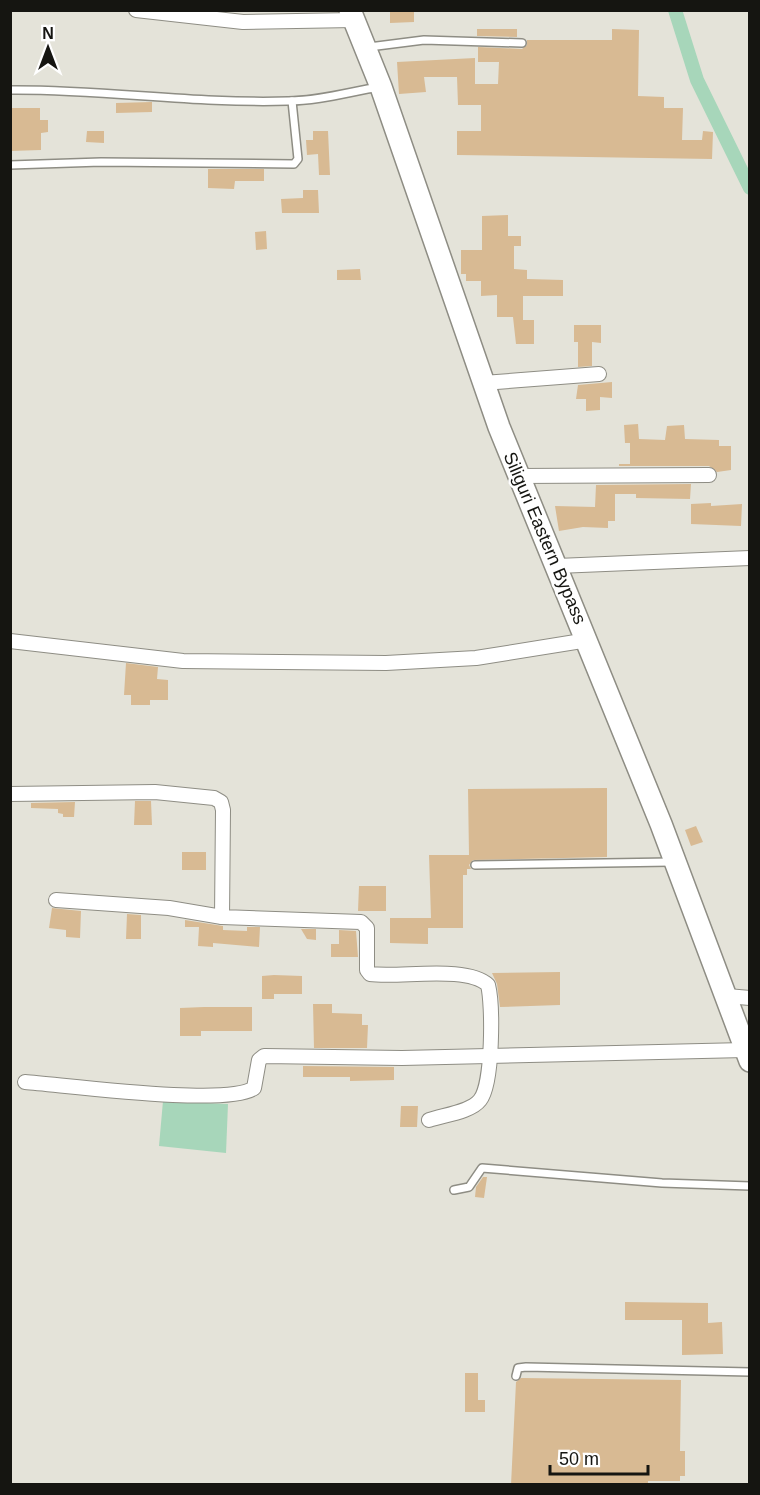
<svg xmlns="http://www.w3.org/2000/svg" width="760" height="1495" font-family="Helvetica,sans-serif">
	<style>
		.water { fill: #a7d6ba }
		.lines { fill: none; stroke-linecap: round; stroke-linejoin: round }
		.canal { stroke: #a7d6ba; stroke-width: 14 }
		.building { fill: #d8ba93 }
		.lane-casing { stroke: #8e8d84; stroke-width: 10 }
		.street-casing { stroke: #8e8d84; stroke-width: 16 }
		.primary-casing { stroke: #8e8d84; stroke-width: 24 }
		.lane { stroke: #fff; stroke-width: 7 }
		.street { stroke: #fff; stroke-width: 14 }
		.primary { stroke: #fff; stroke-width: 21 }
		.labels { text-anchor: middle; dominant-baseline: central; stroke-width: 5; stroke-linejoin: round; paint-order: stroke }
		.street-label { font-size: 18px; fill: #151511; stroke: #fff }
	</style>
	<rect width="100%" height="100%" fill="#e4e3d9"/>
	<!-- water -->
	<polygon class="water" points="163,1101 228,1104 226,1153 159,1146"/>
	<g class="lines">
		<!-- canal -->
		<polyline class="canal" points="675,10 697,80 750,188"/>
	</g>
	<!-- building -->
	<g class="building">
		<polygon points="390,10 414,10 414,22 390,23"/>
		<polygon points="477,29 517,29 517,37 477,36"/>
		<polygon points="612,29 639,30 638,96 664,97 664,108 683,108 682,140 702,140 703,131 713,132 712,159 457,155 457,131 481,131 481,105 458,105 457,77 424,77 426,92 399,94 397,62 475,58 475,84 498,84 499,62 478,62 478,47 522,49 527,45 527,40 612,40"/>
		<polygon points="152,102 152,112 116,113 116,103"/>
		<polygon points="10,108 40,108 40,120 48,120 48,132 41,133 41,150 10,151"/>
		<polygon points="87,131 104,131 104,143 86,142"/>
		<polygon points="313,131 328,131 330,175 319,175 318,154 307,155 306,140 313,140"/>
		<polygon points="208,169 264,169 264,181 235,181 234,189 208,188"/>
		<polygon points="303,190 318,190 319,213 282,213 281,199 303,198"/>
		<polygon points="508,215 508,236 521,236 521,246 514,246 514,269 527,270 527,279 563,280 563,296 523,296 523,320 534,320 534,344 516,344 513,317 497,317 497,295 481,296 481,281 466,281 466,274 461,274 461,250 482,250 482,216"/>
		<polygon points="266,231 267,249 256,250 255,232"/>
		<polygon points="360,269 361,280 337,280 337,270"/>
		<polygon points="574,325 601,325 601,343 592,342 592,366 578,367 578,342 574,342"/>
		<polygon points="612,382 612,398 600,397 600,410 586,411 586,399 576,399 578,385"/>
		<polygon points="638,424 639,439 665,440 667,426 684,425 685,439 719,440 719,446 731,446 731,470 717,472 709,466 619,466 619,464 630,464 630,443 625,443 624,425"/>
		<polygon points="691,484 690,499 636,498 636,494 615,494 615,521 608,521 608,528 583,527 559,531 555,506 595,507 596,485"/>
		<polygon points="711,503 711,506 742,504 741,526 691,524 691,504"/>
		<polygon points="126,663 158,667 157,679 168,680 168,700 150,700 150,705 131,705 131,695 124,695"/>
		<polygon points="607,788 607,857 473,860 469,865 471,869 467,869 467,875 463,875 463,928 428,928 428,944 390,943 390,918 431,918 429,855 469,855 468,789"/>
		<polygon points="135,801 151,801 152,825 134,825"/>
		<polygon points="75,802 74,817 63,817 63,814 58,813 58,809 31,808 31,803"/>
		<polygon points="696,826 703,842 691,846 685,830"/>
		<rect x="182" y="852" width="24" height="18"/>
		<polygon points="359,886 386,886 386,911 358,911"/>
		<polygon points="52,908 81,911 80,938 66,937 66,930 49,928"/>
		<polygon points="127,914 141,915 141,939 126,939"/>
		<polygon points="185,920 223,926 223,930 247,931 247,927 260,927 259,947 213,943 213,947 198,946 199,927 185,927"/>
		<polygon points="301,929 316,929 316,940 307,939"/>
		<polygon points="339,930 356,931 358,957 331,957 331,944 339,944"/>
		<polygon points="560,972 560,1005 500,1007 497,984 492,973"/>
		<polygon points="274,975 302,976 302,994 274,994 274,999 262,999 262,976"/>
		<polygon points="313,1004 332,1004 332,1013 362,1014 362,1025 368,1025 367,1048 314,1048"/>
		<polygon points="204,1007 252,1007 252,1031 201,1031 201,1036 180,1036 180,1008"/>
		<polygon points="303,1066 394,1067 394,1080 350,1081 350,1077 303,1077"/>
		<polygon points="401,1106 418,1106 417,1127 400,1127"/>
		<polygon points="483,1177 487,1177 484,1198 475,1197 476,1187"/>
		<polygon points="625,1302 708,1303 708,1323 722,1322 723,1354 682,1355 682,1320 625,1320"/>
		<polygon points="465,1373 478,1373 478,1400 485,1400 485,1412 465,1412"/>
		<polygon points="521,1378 681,1380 680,1451 685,1451 685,1476 680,1476 680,1481 648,1481 648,1485 511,1485 516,1382"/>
	</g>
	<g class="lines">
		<!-- lane casing -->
		<g class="lane-casing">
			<g id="lane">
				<polyline points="369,47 424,40 522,43"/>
				<path d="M10,90C103,89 196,104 288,101C318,101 349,92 379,87"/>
				<polyline points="10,165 101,162 294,164 298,159 292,101"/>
				<polyline points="475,865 671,862"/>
				<polyline points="454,1190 469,1187 482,1168 662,1183 750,1186"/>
				<polyline points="516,1376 518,1368 526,1367 750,1372"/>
			</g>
		</g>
		<!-- street casing -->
		<g class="street-casing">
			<g id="street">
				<polyline points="136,10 243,22 354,20"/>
				<polyline points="483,383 599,374"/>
				<polyline points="518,476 709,475"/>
				<polyline points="557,566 750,558"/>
				<polyline points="10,641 183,661 386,663 476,658 588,640"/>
				<path d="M10,794L155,792L214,798L221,802L223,810L222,917L361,922L367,928V970L370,974C400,978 467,965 488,985C493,1005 493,1084 480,1100C471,1112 443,1115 429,1120"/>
				<polyline points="56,900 169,908 222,917"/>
				<polyline points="727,996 750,998"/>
				<path d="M25,1082C66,1085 228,1107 254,1088L259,1060L264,1056L402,1058L745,1050"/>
			</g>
		</g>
		<!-- primary casing -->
		<g class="primary-casing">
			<polyline id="primary" points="350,10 381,87 499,427 661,824 750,1061"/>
		</g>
		<!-- lane -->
		<use href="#lane" class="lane"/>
		<!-- street -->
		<use href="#street" class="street"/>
		<!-- primary -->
		<use href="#primary" class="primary"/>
	</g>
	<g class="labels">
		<!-- street labels -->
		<g class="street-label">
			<text transform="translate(545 538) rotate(67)">Siliguri Eastern Bypass</text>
		</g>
	</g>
	<!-- border -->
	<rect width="760" height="1495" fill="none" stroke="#151511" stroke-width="24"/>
	<!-- north arrow -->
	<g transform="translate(48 48)" stroke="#ffffff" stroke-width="4.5" paint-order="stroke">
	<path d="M0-4.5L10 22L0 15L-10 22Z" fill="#151511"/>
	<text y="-9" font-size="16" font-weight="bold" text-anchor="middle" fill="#151511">N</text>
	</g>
	<!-- scale -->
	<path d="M550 1465v9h98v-9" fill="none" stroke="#151511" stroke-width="3"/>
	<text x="559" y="1465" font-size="18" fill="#151511" stroke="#ffffff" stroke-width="4.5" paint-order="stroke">50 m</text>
</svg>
